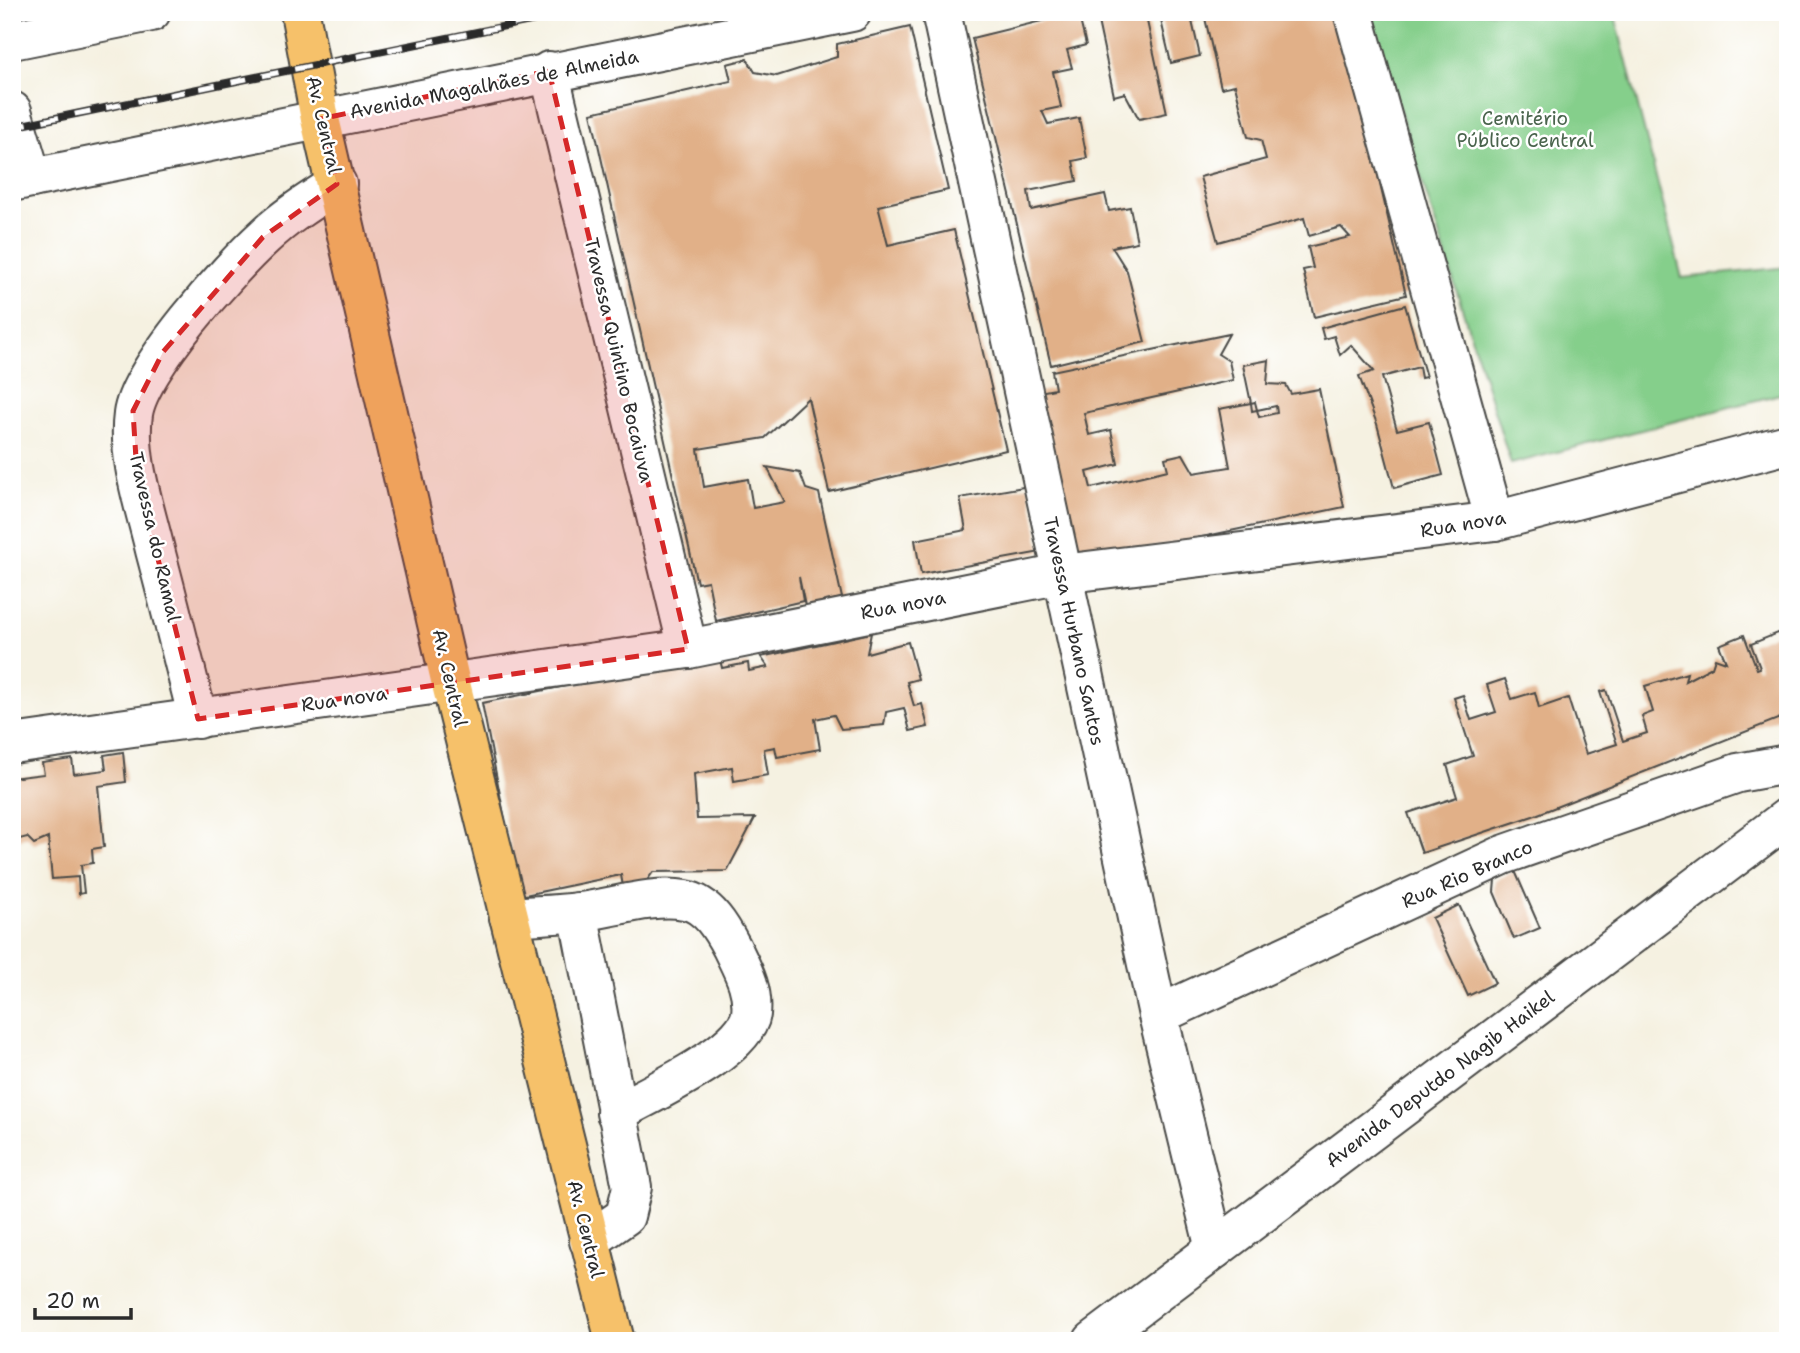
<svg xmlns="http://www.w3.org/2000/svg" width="1800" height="1353" font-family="'Shantell Sans',sans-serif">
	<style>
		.green { fill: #85cf8b; stroke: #587d5b; stroke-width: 2 }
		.building { fill: #e1b088 }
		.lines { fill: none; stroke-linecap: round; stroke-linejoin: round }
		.minor-casing { stroke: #494946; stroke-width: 42 }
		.tertiary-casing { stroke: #494946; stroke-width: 42 }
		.primary-casing { stroke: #494946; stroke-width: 42 }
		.minor { stroke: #fff; stroke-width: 38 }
		.tertiary { stroke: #fff; stroke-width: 38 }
		.primary { stroke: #f6c16b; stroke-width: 38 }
		.rail-casing { stroke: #2b2b2b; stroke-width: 8 }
		.rail { stroke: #fff; stroke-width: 5; stroke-dasharray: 16; stroke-linecap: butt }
		.marked { fill: #d62828; fill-opacity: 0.2; stroke: #d62828; stroke-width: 5; stroke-dasharray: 14 9; stroke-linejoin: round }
		.labels { text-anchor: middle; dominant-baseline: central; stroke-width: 5; stroke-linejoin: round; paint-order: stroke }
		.street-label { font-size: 19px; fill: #2b2b2b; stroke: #fff }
		.park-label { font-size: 19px; fill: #4a644d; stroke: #fff }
	</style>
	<rect width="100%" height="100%" fill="#fff"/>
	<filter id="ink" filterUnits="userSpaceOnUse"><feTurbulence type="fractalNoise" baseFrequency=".0143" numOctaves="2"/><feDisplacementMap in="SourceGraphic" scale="14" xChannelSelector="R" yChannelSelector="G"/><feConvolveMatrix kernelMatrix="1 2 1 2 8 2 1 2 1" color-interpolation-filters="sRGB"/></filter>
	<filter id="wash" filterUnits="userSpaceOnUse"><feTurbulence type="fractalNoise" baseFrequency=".00686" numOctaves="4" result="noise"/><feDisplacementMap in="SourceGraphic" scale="28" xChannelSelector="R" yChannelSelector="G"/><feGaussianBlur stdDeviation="1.57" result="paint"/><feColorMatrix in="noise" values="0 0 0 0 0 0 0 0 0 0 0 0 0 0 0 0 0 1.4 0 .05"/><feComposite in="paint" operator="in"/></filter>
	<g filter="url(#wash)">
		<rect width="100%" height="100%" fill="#f5f1e1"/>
		<!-- green -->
		<polygon class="green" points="1369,12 1614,12 1682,278 1788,267 1788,392 1511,464"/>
		<g id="blocks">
			<!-- building -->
			<g class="building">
				<polygon points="1078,12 1086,45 1067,50 1072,68 1053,72 1061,107 1042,111 1048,124 1079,118 1087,158 1073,161 1077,181 1028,191 1031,210 1105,194 1109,211 1130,207 1137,242 1112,247 1127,271 1145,342 1051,365 972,38"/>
				<polygon points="1096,12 1145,12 1167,113 1139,119 1125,93 1114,96"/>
				<polygon points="1159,12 1336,12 1348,48 1406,295 1314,317 1303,270 1313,268 1308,247 1350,237 1341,227 1309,236 1304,218 1218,242 1200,177 1266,159 1261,140 1248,137 1235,85 1221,88 1205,18 1192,21 1200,56 1171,63"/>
				<polygon points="910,27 948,190 878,206 888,245 954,230 1006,450 829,492 808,398 765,438 698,449 704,487 748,479 753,508 785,502 767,467 800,473 806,489 819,493 842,598 805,606 799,577 803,601 716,621 708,581 697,583 591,113 731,81 727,64 747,59 755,72 777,76 837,57 837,44"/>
				<polygon points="1405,305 1426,377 1421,378 1419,367 1382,377 1397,430 1429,422 1443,475 1394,488 1377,424 1359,376 1374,371 1351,345 1340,355 1334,336 1324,339 1321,328"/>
				<polygon points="1229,334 1218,354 1229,361 1233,380 1084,413 1089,435 1111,430 1118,464 1087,472 1091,488 1168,470 1165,458 1183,454 1194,473 1230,467 1219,409 1251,403 1252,411 1257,410 1259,417 1277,413 1276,406 1257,410 1255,402 1251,403 1243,365 1269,360 1267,384 1286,385 1291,394 1319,389 1344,507 1064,566 1039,392 1055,389 1052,371"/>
				<polygon points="1029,486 1041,552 921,574 915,540 966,530 960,498"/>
				<polygon points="1788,629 1788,715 1533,816 1422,853 1408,813 1457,797 1447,765 1473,756 1454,698 1463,695 1471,720 1496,712 1487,685 1505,679 1512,699 1535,692 1539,708 1568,698 1586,754 1617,744 1600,692 1606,690 1623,741 1647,733 1642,716 1653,712 1645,686 1687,673 1685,681 1712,667 1715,658 1726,662 1719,645 1744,635 1757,669 1760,668 1751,644"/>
				<polygon points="871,633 867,653 908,642 918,679 907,682 914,706 922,704 928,727 910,731 904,708 886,712 884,725 841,729 834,715 815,719 820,749 777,757 775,747 764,749 768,775 734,781 732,767 694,774 697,819 755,818 727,871 653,872 641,889 624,892 621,875 520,896 482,703 719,655 722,668 748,663 749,671 768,667 761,657"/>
				<polygon points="123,752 126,782 98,786 104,847 92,849 93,863 81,865 84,893 79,894 78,877 52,879 48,838 34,844 27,837 12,841 12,778 44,774 42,763 72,759 74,774 106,770 104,755"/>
				<polygon points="1515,871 1540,928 1514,939 1494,892 1495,880"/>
				<polygon points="1459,905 1495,983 1468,996 1432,918"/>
			</g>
		</g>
	</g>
	<g filter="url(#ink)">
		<use href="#blocks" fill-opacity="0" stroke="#494946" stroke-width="2"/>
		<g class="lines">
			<!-- minor casing -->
			<g class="minor-casing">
				<g id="minor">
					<polyline points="941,12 1158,1015 1215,1249"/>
					<polyline points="1353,12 1495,521"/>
					<polyline points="12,40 151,12"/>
					<polyline points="549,71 688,649"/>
					<polyline points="12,111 32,178"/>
					<path d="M198,719C184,663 170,606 155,550C145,507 127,458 133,414C139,369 229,269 264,237C286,216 312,200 337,184"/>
					<polyline points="12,744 688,649 1062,574 1495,521 1788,444"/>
					<polyline points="578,912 632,1187 625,1216 589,1241"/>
					<path d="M509,917C532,915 556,915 579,912C613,908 651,894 685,900C708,904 722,929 732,948C742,969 754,989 751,1014C745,1052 649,1094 616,1113"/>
					<polyline points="1158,1015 1503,855 1738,773 1788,764"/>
				</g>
			</g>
			<!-- tertiary casing -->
			<g class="tertiary-casing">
				<g id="tertiary">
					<polyline points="12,182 852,12"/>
					<polyline points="1093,1341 1788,817"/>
				</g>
			</g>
			<!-- primary casing -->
			<g class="primary-casing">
				<polyline id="primary" points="300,12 320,119 451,684 615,1341"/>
			</g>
			<!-- minor -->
			<use href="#minor" class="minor"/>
			<!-- tertiary -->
			<use href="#tertiary" class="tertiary"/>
			<!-- primary -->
			<use href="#primary" class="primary"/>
			<!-- rail casing -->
			<g class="rail-casing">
				<polyline id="rail" points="12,127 574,12"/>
			</g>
			<!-- rail -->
			<use href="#rail" class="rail"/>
		</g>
	</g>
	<!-- marked area -->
	<path class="marked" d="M549,71L688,649L198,719L137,475L133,411L163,352L263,237L337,184L320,119Z"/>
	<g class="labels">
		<!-- street labels -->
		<g class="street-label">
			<text transform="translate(494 84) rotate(-11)">Avenida Magalhães de Almeida</text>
			<text transform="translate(324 125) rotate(77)">Av. Central</text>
			<text transform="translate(619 360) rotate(77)">Travessa Quintino Bocaiuva</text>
			<text transform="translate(1463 524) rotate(-9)">Rua nova</text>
			<text transform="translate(155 537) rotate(77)">Travessa do Ramal</text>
			<text transform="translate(903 605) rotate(-11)">Rua nova</text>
			<text transform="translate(1074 631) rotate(78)">Travessa Hurbano Santos</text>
			<text transform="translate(450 678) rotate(77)">Av. Central</text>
			<text transform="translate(344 699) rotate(-8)">Rua nova</text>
			<text transform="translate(1467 874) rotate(-24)">Rua Rio Branco</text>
			<text transform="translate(1440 1079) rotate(-37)">Avenida Deputdo Nagib Haikel</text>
			<text transform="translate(586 1229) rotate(76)">Av. Central</text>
		</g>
		<!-- park labels -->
		<g class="park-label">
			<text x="1525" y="118">Cemitério<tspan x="1525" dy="22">Público Central</tspan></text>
		</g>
	</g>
	<!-- margin -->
	<rect width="1800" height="1353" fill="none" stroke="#fff" stroke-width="42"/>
	<!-- scale -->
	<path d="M35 1308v10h96v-10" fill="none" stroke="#2b2b2b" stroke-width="3.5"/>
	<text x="46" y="1308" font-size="21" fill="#2b2b2b" stroke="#ffffff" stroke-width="5" paint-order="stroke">20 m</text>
</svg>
